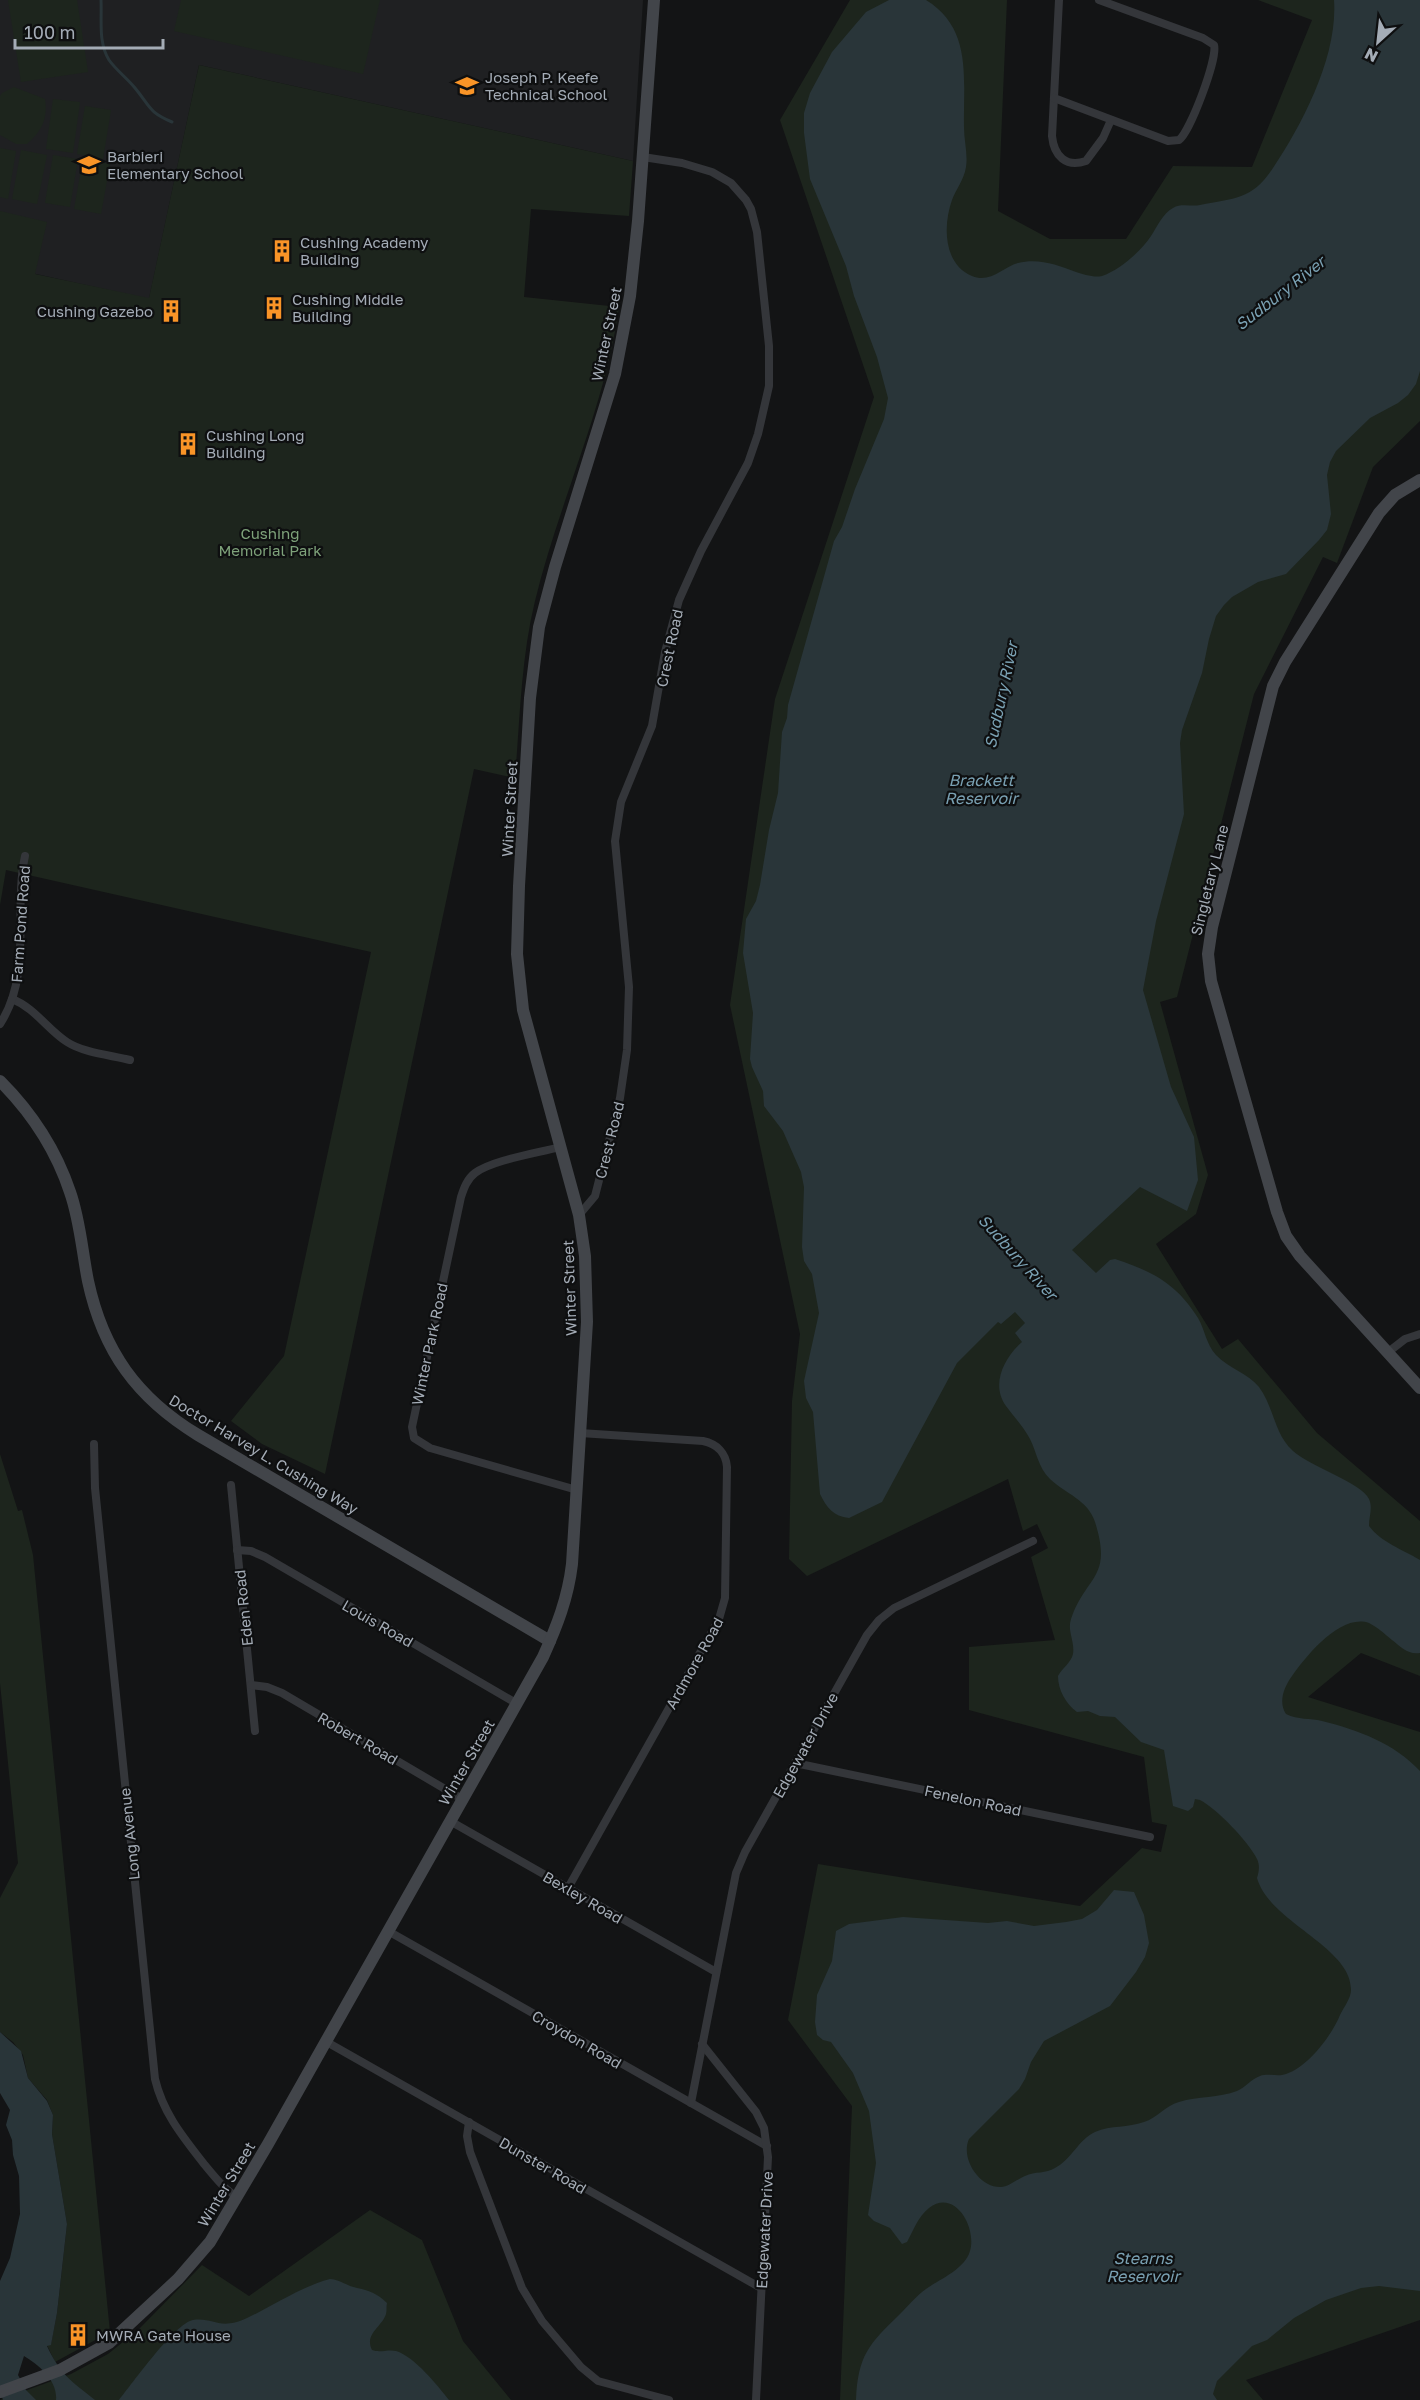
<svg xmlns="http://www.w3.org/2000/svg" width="1420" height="2400" font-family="'Golos Text',sans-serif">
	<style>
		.built { fill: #1f2022 }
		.green { fill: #1d251d }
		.water { fill: #293539 }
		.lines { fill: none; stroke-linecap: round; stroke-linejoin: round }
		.stream { stroke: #293539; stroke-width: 3 }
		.street { stroke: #34363a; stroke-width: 8 }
		.secondary { stroke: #42454a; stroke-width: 12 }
		.labels { text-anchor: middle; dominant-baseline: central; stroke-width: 4.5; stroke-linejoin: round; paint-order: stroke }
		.poi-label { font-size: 15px; fill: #a4acb6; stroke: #0e0f10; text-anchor: start }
		.street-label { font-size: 15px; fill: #a4acb6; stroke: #0e0f10 }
		.park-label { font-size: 15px; fill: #7ea27a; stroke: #0e0f10 }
		.water-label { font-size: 16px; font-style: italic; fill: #7aa1b3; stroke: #0e0f10 }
	</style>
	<rect width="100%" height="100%" fill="#131415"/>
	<!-- built -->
	<polygon class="built" points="0,0 643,0 633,161 199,65 149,299 0,266"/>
	<!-- green -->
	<g class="green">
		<polygon points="8,0 77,0 88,72 21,82"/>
		<polygon points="181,0 380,0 363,74 174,31"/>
		<polygon points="850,0 1007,0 998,211 1050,239 1126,239 1173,166 1252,167 1312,20 1258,0 1420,0 1420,421 1373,467 1337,563 1323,557 1254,694 1177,997 1160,1002 1208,1175 1196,1214 1156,1244 1222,1349 1238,1339 1317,1433 1420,1521 1420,1676 1361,1653 1308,1697 1420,1732 1420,2320 1246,2380 1263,2400 840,2400 852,2106 788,2020 818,1864 1080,1906 1142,1848 1161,1852 1167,1825 1152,1822 1144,1757 969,1710 969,1647 1055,1640 1031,1557 1048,1548 1037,1524 1023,1531 1008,1479 807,1576 789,1559 792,1401 800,1334 730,1005 775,699 874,397 780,120"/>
		<path d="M199,65L633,161L629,216L531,209L524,297L619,307C605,408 559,502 535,601C521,658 520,719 515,778L474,769L325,1474L262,1444L231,1421L284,1356L371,952L6,870L0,905V211L47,222L35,274L149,298Z"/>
		<path d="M14,87L45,99C48,118 42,131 27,144H16L0,135V96L2,93Z"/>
		<polygon points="53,99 80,102 73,153 46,149"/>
		<polygon points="85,106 111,110 103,159 77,154"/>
		<polygon points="0,148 16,151 8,199 0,197"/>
		<polygon points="21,150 47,155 37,204 12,199"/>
		<polygon points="53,155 78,159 70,207 45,203"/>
		<polygon points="83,159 110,164 101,214 74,209"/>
		<polygon points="0,1454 18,1511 22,1510 33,1555 110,2332 55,2362 47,2345 51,2344 57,2313 67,2224 52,2134 53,2115 47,2100 28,2078 23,2055 13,2042 0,2032 0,1898 18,1863 0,1683"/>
		<polygon points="370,2210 422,2240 463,2341 511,2400 0,2400 71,2374 108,2354 138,2330 202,2265 249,2296"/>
	</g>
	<!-- water -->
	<g class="water">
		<path d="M889,0H926C973,29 963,79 964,127C964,141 968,154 966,167C964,180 956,189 952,200C943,225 943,264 972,276C990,284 1003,267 1018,263C1039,258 1057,265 1076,272C1083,274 1094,278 1102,276C1120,270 1141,251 1151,236C1157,227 1163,213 1173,208C1181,203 1192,207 1200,205C1235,198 1252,200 1273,168C1303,123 1338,56 1334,0H1420V371L1416,384L1408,395L1398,403L1370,418L1336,451L1330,462L1327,475L1331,514L1327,530L1319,540L1286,574L1258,582L1232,597L1224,605L1216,616L1209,639L1202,673L1182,730L1180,743L1184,814L1156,921L1143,990L1171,1087L1194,1137L1198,1180L1187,1211L1140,1187L1072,1250L1096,1273L1110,1260L1115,1259C1152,1271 1177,1284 1198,1318C1205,1330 1206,1344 1216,1355C1228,1368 1248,1373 1259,1387C1274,1407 1274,1434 1293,1451C1311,1467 1362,1483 1369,1499C1373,1508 1369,1516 1369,1526C1382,1543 1402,1549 1420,1560V1653C1408,1655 1401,1647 1392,1640C1385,1634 1377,1627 1369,1623C1341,1613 1306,1656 1292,1676C1284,1687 1278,1702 1286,1714C1298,1720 1310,1718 1322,1721C1358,1730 1394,1743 1420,1771V2291L1379,2286L1361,2288L1326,2300L1294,2318L1267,2340L1252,2346L1217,2381L1213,2394L1217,2400H856C858,2355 869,2344 900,2314C908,2306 916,2296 926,2289C940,2279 965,2269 970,2251C977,2228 955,2188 929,2208C918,2217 914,2229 907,2242L902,2244L890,2228L874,2221L868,2215L876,2163L869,2111L853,2073L831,2042L823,2040L817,2035L815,2022L817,1995L832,1961L836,1931L849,1924L903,1917L988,1923L1007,1921L1034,1926L1066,1922L1082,1919L1097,1910L1114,1890L1134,1892L1144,1915L1149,1943L1145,1957L1136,1972L1110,2006L1044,2041L1031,2062L1025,2079L1019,2089L969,2139C960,2159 980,2188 1001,2187C1009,2187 1017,2179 1025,2176C1035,2171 1046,2174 1055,2168C1071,2160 1079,2139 1095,2132C1111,2125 1128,2128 1144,2122C1157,2118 1165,2106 1179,2102C1198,2096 1219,2098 1237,2091C1245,2088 1251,2079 1260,2076C1268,2073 1278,2077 1286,2074C1308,2067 1332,2035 1340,2015C1344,2007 1351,1998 1351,1990C1352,1947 1269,1922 1257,1878C1259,1872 1260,1865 1257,1859C1249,1842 1216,1808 1200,1800L1195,1799L1193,1807L1188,1811L1173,1806L1164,1750L1141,1742L1115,1717L1100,1716L1088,1711L1077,1712C1066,1704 1058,1690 1058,1676C1062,1668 1071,1663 1073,1654C1075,1641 1067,1631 1071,1619C1086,1575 1113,1579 1095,1522C1088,1500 1066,1494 1050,1479C1038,1467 1037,1453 1030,1439C1023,1426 1014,1417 1006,1406C990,1384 1005,1357 1022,1342L1015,1333L1025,1323L1015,1312L1001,1324L998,1322L957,1363L882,1502L849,1518C833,1516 827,1508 820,1494L813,1412L806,1398L804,1381L819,1313L812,1274L804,1261L802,1247L804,1187L801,1172L783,1131L764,1106L763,1091L752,1067L750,1059L753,1013L743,953L746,919L756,901L760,885L769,830L778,793L782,732L787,718L788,705L834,541L842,527L855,489L884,419L888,398L877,357L854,296L846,266L810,179L804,133V113L810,93L832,52L866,12Z"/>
		<path d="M0,2032L21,2051L28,2078L47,2101L53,2115L52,2134L67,2224L57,2313L51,2345L47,2346C60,2374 71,2381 95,2400H56C58,2381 39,2365 24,2356L18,2375L26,2390L36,2400H3L0,2391V2281L10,2258L20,2214L19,2176L13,2155L12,2140L6,2125L10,2110L0,2093Z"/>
		<path d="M330,2279C341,2280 347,2286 357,2288C371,2291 376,2293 387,2303C386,2307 387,2310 386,2314C382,2327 364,2334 372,2350C380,2353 388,2349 396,2351C415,2357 437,2385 449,2400H119C132,2384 175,2323 193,2320C214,2317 219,2331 247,2318C275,2305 300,2287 330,2279Z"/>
	</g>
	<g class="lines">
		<!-- stream -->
		<path class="stream" d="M101,0C102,20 98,42 109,60C116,70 127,78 135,88C150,106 148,112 172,122"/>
		<!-- street -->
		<g class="street">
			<path d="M1059,0L1052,136C1054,156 1066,168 1086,161L1103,138L1111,120"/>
			<path d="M1054,98L1168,141L1179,140C1190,132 1218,58 1214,45L1203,38L1099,0"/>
			<path d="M12,999C35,1008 47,1029 67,1042C84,1053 110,1055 130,1060"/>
			<path d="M0,1024C33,973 13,912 25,856"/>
			<path d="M560,1147C538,1153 492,1160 475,1173C467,1179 464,1188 461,1197L412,1427L414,1438L430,1448L577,1490"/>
			<polyline points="579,1215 595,1196 620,1098 627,1050 629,987 615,841 621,802 652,726 665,652 679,600 701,551 748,463 758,434 769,386 769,346 757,232 751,209 746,200 731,183 712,172 682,163 643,157"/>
			<polyline points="1387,1353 1405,1339 1420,1334"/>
			<path d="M94,1444L95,1488L155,2079C163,2113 183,2137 204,2164C214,2176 224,2189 237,2197"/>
			<polyline points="231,1485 255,1731"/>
			<polyline points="237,1550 251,1551 265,1557 516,1703"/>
			<polyline points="251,1685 267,1687 282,1693 462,1799"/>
			<polyline points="795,1763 1150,1837"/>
			<polyline points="450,1821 716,1972"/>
			<path d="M568,1888L719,1619L725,1598L727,1467C726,1453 717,1444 703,1441L580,1433"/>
			<polyline points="388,1931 767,2146"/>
			<polyline points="325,2041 761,2288"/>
			<polyline points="702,2044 756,2112 764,2128 768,2157 756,2400"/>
			<polyline points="691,2103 736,1873 745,1852 867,1635 879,1620 894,1608 1033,1541"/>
			<polyline points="469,2122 467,2136 470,2152 522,2288 542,2321 581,2367 598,2381 669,2400"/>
		</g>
		<!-- secondary -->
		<g class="secondary">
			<polyline points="1420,480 1395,495 1379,513 1285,662 1273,686 1212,927 1208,954 1211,981 1277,1212 1286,1236 1300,1256 1420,1388"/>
			<path d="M0,1081C31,1112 56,1150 70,1192C80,1220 82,1251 88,1281C103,1351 137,1398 198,1435L550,1641"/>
			<path d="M0,2392L60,2370L109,2343L178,2279L210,2242L268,2144L543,1657C557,1626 568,1598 572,1564L587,1322L585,1256L579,1215L523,1010L517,954L519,886L530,698L539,627L555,567L615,374L630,296L638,221L654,0"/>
		</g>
	</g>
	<!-- icons -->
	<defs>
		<g id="school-bare" transform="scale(1.8)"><path d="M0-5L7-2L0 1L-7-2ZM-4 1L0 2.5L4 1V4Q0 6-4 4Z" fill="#f99427" stroke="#0e0f10" stroke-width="2.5" paint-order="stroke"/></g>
		<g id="building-bare" transform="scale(1.8)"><path d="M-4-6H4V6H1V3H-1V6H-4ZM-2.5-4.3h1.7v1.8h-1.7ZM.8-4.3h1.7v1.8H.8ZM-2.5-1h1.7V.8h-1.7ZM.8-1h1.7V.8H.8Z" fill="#f99427" stroke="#0e0f10" stroke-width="2.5" paint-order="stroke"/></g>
	</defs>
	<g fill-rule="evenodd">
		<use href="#school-bare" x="467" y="86"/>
		<use href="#school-bare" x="89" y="165"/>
		<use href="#building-bare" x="282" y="251"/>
		<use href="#building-bare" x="274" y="308"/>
		<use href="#building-bare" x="171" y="311"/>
		<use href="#building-bare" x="188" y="444"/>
		<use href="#building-bare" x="78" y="2335"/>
	</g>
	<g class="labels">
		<!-- poi labels -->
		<g class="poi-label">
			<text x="485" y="77">Joseph P. Keefe<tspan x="485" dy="17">Technical School</tspan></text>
			<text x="107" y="156">Barbieri<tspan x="107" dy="17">Elementary School</tspan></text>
			<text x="300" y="242">Cushing Academy<tspan x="300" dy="17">Building</tspan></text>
			<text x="292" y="299">Cushing Middle<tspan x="292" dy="17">Building</tspan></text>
			<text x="153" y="311" text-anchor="end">Cushing Gazebo</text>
			<text x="206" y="435">Cushing Long<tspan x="206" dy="17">Building</tspan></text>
			<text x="96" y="2335">MWRA Gate House</text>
		</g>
		<!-- street labels -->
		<g class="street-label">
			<text transform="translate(606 334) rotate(-78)">Winter Street</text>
			<text transform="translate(669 648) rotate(-78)">Crest Road</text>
			<text transform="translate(509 809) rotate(-87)">Winter Street</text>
			<text transform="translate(1209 880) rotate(-76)">Singletary Lane</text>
			<text transform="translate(20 924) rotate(-86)">Farm Pond Road</text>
			<text transform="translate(609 1140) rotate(-76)">Crest Road</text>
			<text transform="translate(569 1288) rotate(-92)">Winter Street</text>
			<text transform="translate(429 1344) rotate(-78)">Winter Park Road</text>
			<text transform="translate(264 1454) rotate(31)">Doctor Harvey L. Cushing Way</text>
			<text transform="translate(243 1608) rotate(-96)">Eden Road</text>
			<text transform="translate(378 1623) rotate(30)">Louis Road</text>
			<text transform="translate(694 1663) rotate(-61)">Ardmore Road</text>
			<text transform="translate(358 1738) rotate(30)">Robert Road</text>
			<text transform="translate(805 1745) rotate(-61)">Edgewater Drive</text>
			<text transform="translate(466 1762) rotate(-60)">Winter Street</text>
			<text transform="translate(973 1800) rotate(12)">Fenelon Road</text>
			<text transform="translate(129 1834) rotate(-96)">Long Avenue</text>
			<text transform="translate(583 1897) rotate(30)">Bexley Road</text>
			<text transform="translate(577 2039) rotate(30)">Croydon Road</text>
			<text transform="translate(543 2165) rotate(30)">Dunster Road</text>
			<text transform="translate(226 2184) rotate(-59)">Winter Street</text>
			<text transform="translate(764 2230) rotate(-87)">Edgewater Drive</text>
		</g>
		<!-- park labels -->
		<g class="park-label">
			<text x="270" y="533">Cushing<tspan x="270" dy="17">Memorial Park</tspan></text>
		</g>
		<!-- water labels -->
		<g class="water-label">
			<text transform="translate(1280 293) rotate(-38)">Sudbury River</text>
			<text transform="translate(1001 695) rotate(-78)">Sudbury River</text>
			<text x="981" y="780">Brackett<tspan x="981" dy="18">Reservoir</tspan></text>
			<text transform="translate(1018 1257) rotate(48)">Sudbury River</text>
			<text x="1143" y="2258">Stearns<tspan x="1143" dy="18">Reservoir</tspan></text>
		</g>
	</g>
	<!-- north arrow -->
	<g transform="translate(1378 42) rotate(207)" stroke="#0e0f10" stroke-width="4.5" paint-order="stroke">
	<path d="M0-4.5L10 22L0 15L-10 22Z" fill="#a4acb6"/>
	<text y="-9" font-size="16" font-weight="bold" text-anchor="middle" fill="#a4acb6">N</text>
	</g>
	<!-- scale -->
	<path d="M15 39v9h148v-9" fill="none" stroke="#a4acb6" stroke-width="3"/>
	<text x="24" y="39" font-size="18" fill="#a4acb6" stroke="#0e0f10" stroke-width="4.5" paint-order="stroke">100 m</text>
</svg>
